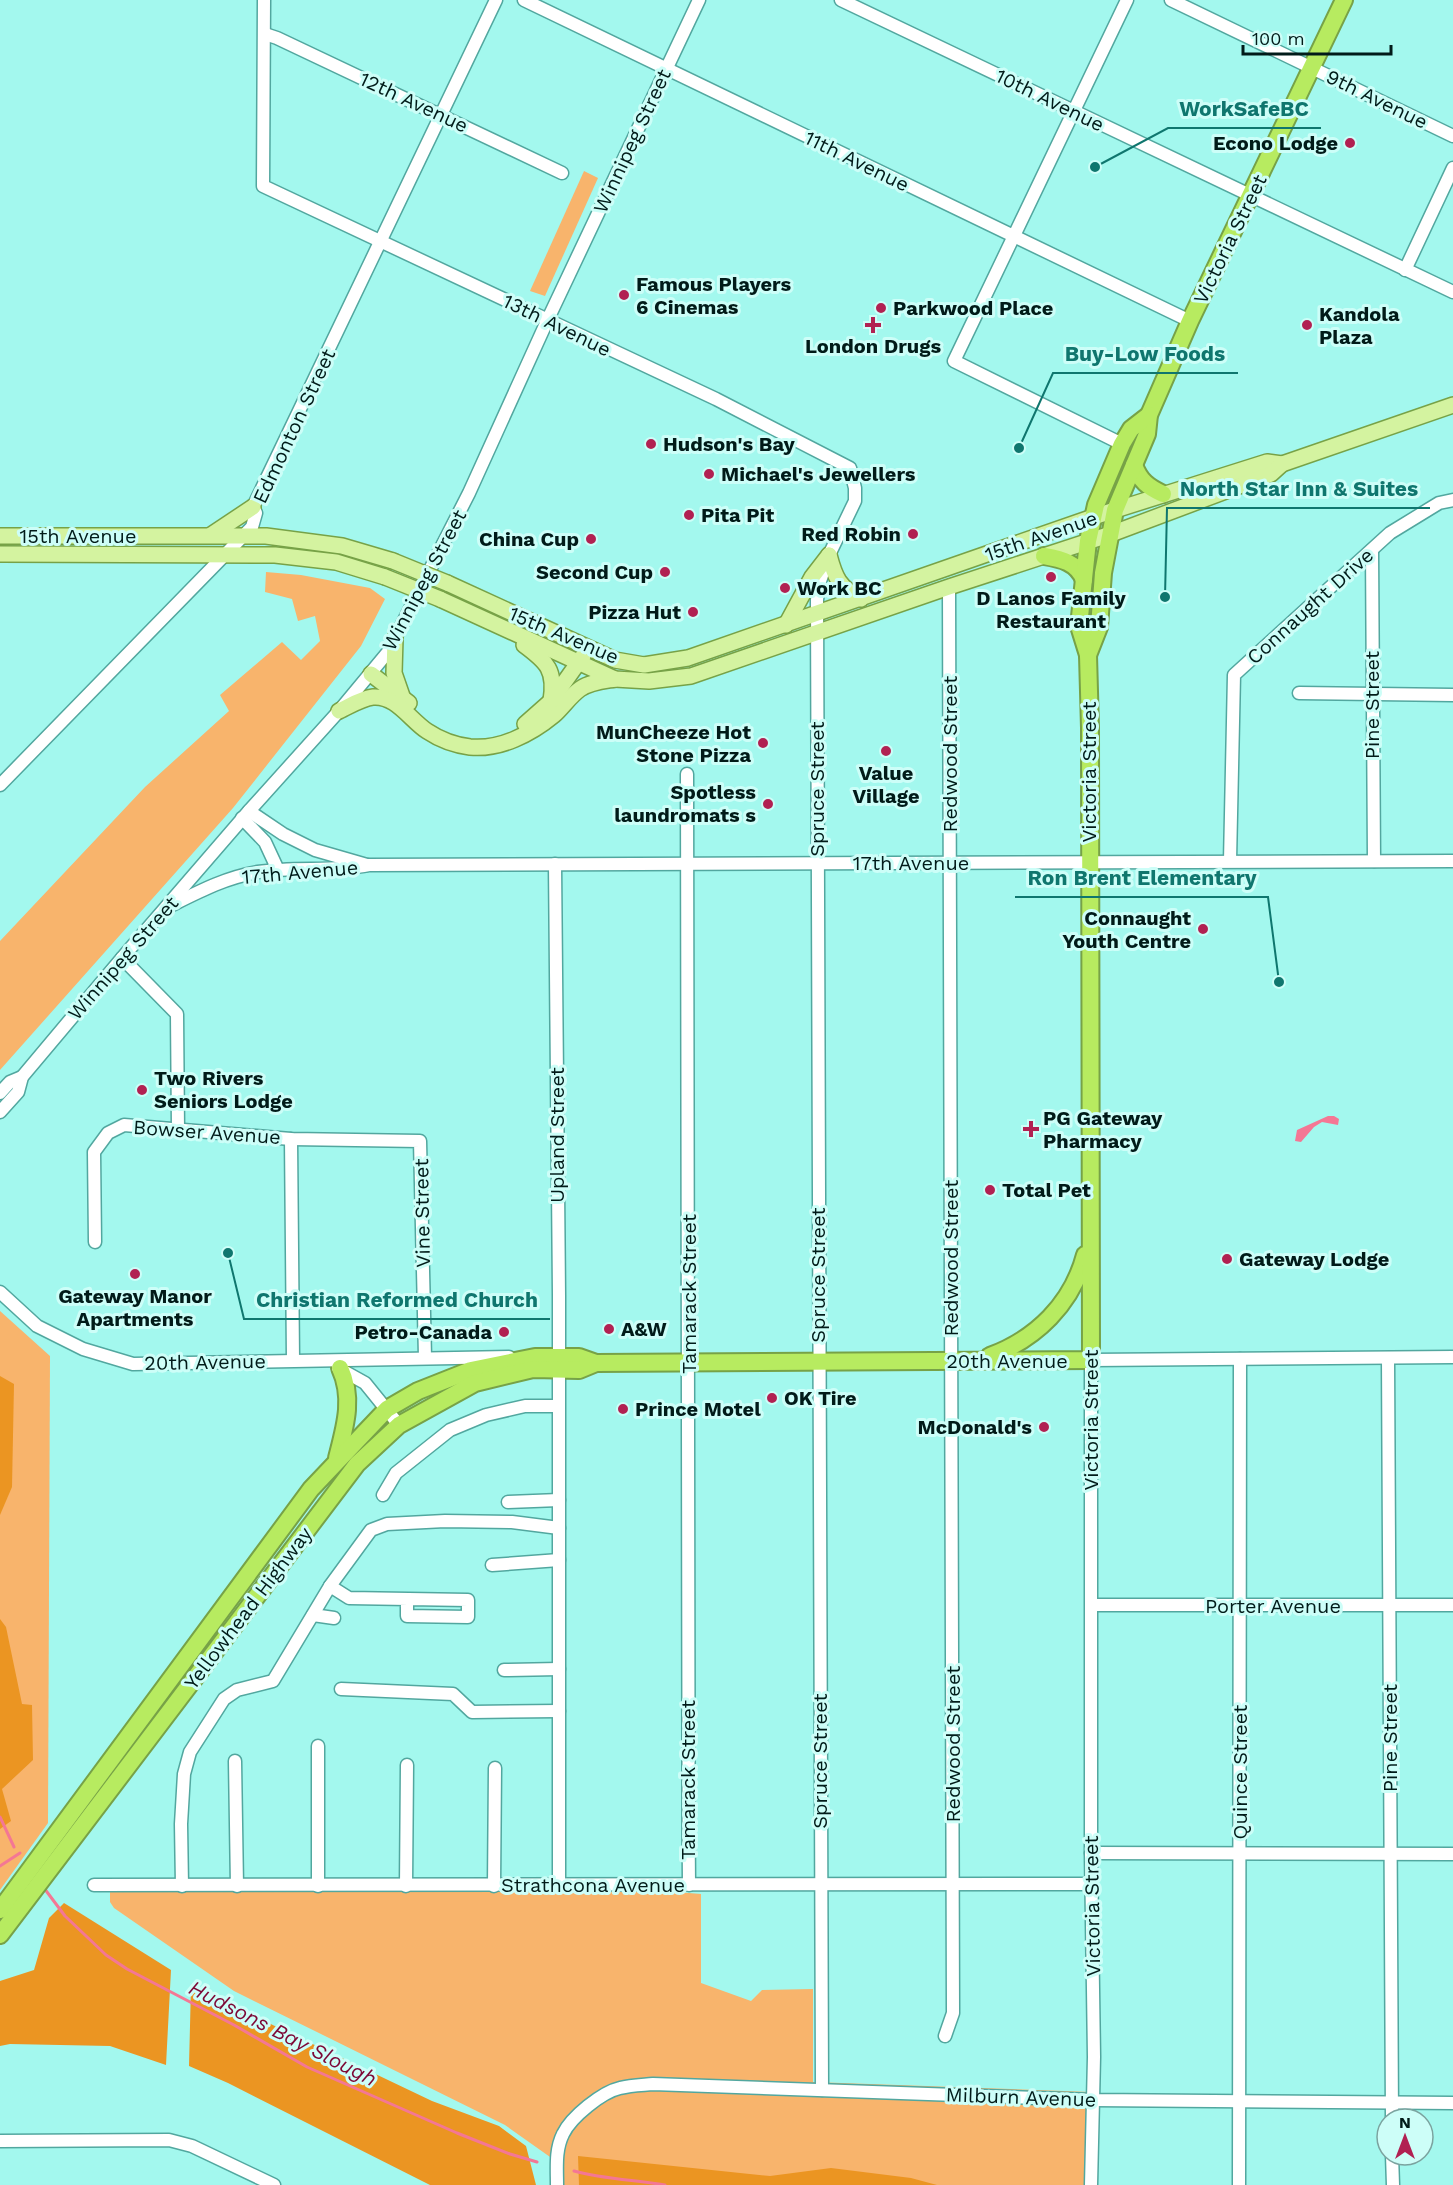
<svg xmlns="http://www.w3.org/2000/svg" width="1453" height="2185" font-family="'Work Sans',sans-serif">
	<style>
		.green { fill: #f8b46c }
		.forest { fill: #eb9522 }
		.water { fill: #f47794 }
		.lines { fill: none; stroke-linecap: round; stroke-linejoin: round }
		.stream { stroke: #f47794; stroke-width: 3 }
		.minor-casing { stroke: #52a79f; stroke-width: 15 }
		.major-casing { stroke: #77a247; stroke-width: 18 }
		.highway-casing { stroke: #77a247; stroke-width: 20 }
		.minor { stroke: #fff; stroke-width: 12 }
		.major { stroke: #d4f3a0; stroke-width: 15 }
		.highway { stroke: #b7eb60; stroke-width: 16 }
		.major-bridge-casing { stroke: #77a247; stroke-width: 18; stroke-linecap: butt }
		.major-bridge { stroke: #d4f3a0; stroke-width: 15 }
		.poi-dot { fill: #b12152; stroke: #cdfef8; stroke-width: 2 }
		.labels { text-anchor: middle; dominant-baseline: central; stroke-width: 6; stroke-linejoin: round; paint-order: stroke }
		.street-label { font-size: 20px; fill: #011b19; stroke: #cdfef8 }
		.poi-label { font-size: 20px; font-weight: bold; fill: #011b19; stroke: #cdfef8; text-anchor: start }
		.water-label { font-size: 21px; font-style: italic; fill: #7d0836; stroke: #cdfef8 }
		.leader { fill: none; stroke: #0f766e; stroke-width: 2 }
		.callout-dot { fill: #0f766e; stroke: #cdfef8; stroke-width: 2 }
		.callout-label { font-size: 21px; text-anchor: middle; font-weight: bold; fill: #0f766e; stroke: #cdfef8; stroke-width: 6; stroke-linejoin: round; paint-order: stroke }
	</style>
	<rect width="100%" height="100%" fill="#a3f8ee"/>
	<!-- green -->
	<g class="green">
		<polygon points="584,171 598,178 545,296 530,291"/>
		<polygon points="266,572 301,575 370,588 385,599 361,646 233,808 0,1070 0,941 145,787 229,711 220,695 282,642 301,660 320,641 315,616 298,621 292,599 265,592"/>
		<polygon points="0,1311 50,1356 48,1823 0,1890"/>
		<polygon points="565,1883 701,1894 701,1983 751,2001 762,1990 813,1989 813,2082 1091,2092 1090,2185 559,2185 560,2164 505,2125 234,1991 114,1908 110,1902 110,1888"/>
	</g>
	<!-- forest -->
	<g class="forest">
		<polygon points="0,1376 14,1384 12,1487 0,1515"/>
		<polygon points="0,1619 6,1627 22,1704 32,1705 33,1760 2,1789 11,1821 0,1829"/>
		<polygon points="64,1903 171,1970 166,2065 110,2046 10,2044 0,2046 0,1981 34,1970 49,1918"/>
		<polygon points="191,1986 432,2101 499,2126 526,2146 536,2185 430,2185 228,2083 189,2066"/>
		<polygon points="578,2156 770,2176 831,2168 911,2178 937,2185 579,2185"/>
	</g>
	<!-- water -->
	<polygon class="water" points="1328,1116 1334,1116 1339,1119 1338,1125 1322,1122 1314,1127 1301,1142 1295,1141 1297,1130"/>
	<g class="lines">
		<!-- stream -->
		<g class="stream">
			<polyline points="0,1817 14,1847"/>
			<polyline points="0,1866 20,1853"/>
			<polyline points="44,1888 65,1916 106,1955 127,1969 234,2025 307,2067 457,2133 510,2154 537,2162"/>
			<path d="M574,2171C603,2179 635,2180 665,2185"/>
		</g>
		<!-- minor casing -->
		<g class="minor-casing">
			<g id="minor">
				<polyline points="264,0 263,186 716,399 850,468 855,488 855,501 829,555 819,584 817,600 822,2090"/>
				<polyline points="524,0 1190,321"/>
				<polyline points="841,0 1453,292"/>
				<polyline points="1171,0 1453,136"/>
				<polyline points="265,34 277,38 562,173"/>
				<polyline points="1405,270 1453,168"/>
				<polyline points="1122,444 954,361 1127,0"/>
				<polyline points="1372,550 1374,861"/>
				<polyline points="1299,693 1453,695"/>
				<path d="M687,774C691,1145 686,1515 689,1885"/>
				<polyline points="0,785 252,527 256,513 253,507 496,0"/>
				<polyline points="249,811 283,834 315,850 367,865"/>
				<polyline points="242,818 265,842 278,870"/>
				<polyline points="1230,861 1234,675 1390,533 1439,503 1453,500"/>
				<polyline points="555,864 559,1295 559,1886"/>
				<path d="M172,905C200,891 227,877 258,872C295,866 332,872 369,865L1453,861"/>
				<polyline points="122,958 177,1014 178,1129"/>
				<polyline points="0,1093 10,1082 22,1077"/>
				<polyline points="0,1112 18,1092 22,1077 122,958 249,811 339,711 388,652 469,493 548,319 699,0"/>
				<polyline points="291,1139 293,1360"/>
				<polyline points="95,1242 94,1152 108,1133 124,1125 291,1139 420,1141 425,1357"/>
				<polyline points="0,1292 37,1326 83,1349 133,1364 509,1357"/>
				<polyline points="1388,1358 1392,2119"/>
				<polyline points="338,1368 365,1383 399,1425"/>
				<polyline points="383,1495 396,1473 450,1430 486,1415 525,1406 558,1406"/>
				<polyline points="508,1502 559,1500"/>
				<polyline points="492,1565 559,1560"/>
				<polyline points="330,1586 349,1598 468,1600 468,1617 407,1616 407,1599"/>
				<polyline points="1092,1605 1453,1605"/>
				<polyline points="313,1615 334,1618"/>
				<polyline points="504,1670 559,1669"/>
				<polyline points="341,1689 453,1694 472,1712 559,1711"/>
				<polyline points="318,1746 318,1886"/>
				<polyline points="235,1761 237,1886"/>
				<polyline points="1091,1853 1453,1854"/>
				<polyline points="94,1885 1091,1884"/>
				<polyline points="182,1886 181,1824 184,1774 190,1752 224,1699 237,1690 273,1681 330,1586 371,1530 387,1524 445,1521 512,1522 559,1528"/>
				<polyline points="406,1886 407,1765"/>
				<polyline points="494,1886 495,1768"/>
				<polyline points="945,2036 953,2013 949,587"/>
				<polyline points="0,2141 169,2140 192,2146 274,2185"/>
				<polyline points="1392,2155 1393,2185"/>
				<path d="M557,2185C557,2168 555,2150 563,2134C571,2117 602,2092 620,2088C631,2085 643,2085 653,2084L1093,2100L1453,2103"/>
				<polyline points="1091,2185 1094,2057 1091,1853 1091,1360 1453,1357"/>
				<polyline points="1239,2185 1240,1359"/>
			</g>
		</g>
		<!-- major casing -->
		<g class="major-casing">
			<g id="major">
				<polyline points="211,535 253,507"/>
				<polyline points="0,536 266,536 342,546 393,561"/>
				<polyline points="0,554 275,555 336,562 385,577"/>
				<path d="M829,555C835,578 839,587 861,599"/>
				<polyline points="447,583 615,660 644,665 688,658 1093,517 1267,462 1282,464"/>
				<polyline points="440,599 615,679 649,681 691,676 949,587 1111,534 1271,474 1282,464 1453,405"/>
				<polyline points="786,625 812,577 829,555"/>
				<polyline points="395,638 394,673 403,699"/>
				<path d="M524,645C547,662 556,670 551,701"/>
				<polyline points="371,674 409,703"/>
				<path d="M339,711C350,706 362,698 373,697C396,695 410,720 427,731C439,739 454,745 470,747C500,750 531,734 554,715C563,707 570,696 580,689C590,682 603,681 615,679"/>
				<polyline points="525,724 551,701 583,656"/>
			</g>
		</g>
		<!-- highway casing -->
		<g class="highway-casing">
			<g id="highway">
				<path d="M1134,465C1140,481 1148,487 1163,494"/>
				<path d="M1044,556C1061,559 1077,562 1084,580"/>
				<polyline points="1088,655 1099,627 1103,573 1115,510 1147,434 1149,415 1190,321 1344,0"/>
				<path d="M990,1356C1036,1339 1072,1304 1085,1255"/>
				<path d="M337,1458C345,1427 354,1398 340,1368"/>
				<polyline points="0,1910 311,1489 387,1409 418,1391 471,1370 535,1357 579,1357 596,1363"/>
				<polyline points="0,1935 357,1464 399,1425 475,1383 533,1369 579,1370 596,1363 1091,1360 1090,728 1088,655 1079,626 1088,541 1096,505 1122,444 1131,429 1149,415"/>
			</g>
		</g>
		<!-- minor -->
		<use href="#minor" class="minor"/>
		<!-- major -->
		<use href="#major" class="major"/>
		<!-- highway -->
		<use href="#highway" class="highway"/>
		<!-- major-bridge casing -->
		<g class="major-bridge-casing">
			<g id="major-bridge">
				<polyline points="393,561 447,583"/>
				<polyline points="385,577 440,599"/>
			</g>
		</g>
		<!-- major-bridge -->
		<use href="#major-bridge" class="major-bridge"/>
	</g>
	<!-- markers -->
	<g class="poi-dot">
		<circle cx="1350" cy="143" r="6"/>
		<circle cx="624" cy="295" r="6"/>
		<circle cx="881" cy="308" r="6"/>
		<path d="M870 316h6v6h6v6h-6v6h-6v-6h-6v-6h6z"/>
		<circle cx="1307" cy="325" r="6"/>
		<circle cx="651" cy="444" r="6"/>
		<circle cx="709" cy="474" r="6"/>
		<circle cx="689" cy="515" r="6"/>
		<circle cx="913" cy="534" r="6"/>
		<circle cx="591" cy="539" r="6"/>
		<circle cx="665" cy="572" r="6"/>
		<circle cx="1051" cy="577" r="6"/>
		<circle cx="785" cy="588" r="6"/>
		<circle cx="693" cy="612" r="6"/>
		<circle cx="763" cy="743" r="6"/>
		<circle cx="886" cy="751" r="6"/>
		<circle cx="768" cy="804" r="6"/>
		<circle cx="1203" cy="929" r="6"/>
		<circle cx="142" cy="1090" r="6"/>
		<path d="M1028 1120h6v6h6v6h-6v6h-6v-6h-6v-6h6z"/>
		<circle cx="990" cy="1190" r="6"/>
		<circle cx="1227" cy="1259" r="6"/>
		<circle cx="135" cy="1274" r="6"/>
		<circle cx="609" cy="1329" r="6"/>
		<circle cx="504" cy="1332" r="6"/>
		<circle cx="772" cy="1398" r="6"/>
		<circle cx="623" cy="1409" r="6"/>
		<circle cx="1044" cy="1427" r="6"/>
	</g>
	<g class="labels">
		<!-- street labels -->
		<g class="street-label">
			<text transform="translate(1377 99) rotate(26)">9th Avenue</text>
			<text transform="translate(1050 100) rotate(26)">10th Avenue</text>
			<text transform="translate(414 102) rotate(25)">12th Avenue</text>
			<text transform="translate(632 141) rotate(-65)">Winnipeg Street</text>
			<text transform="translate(857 161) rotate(26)">11th Avenue</text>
			<text transform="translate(1230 239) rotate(-64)">Victoria Street</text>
			<text transform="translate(557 325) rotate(26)">13th Avenue</text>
			<text transform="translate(294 426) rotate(-65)">Edmonton Street</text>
			<text x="78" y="536">15th Avenue</text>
			<text transform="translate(1041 536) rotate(-19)">15th Avenue</text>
			<text transform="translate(424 580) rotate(-62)">Winnipeg Street</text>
			<text transform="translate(1310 606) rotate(-42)">Connaught Drive</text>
			<text transform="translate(564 635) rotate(23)">15th Avenue</text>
			<text transform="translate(1372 705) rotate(-90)">Pine Street</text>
			<text transform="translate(950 754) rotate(-90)">Redwood Street</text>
			<text transform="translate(1089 772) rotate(-90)">Victoria Street</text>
			<text transform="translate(817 789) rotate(-90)">Spruce Street</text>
			<text x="911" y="863">17th Avenue</text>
			<text transform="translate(300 872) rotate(-5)">17th Avenue</text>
			<text transform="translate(123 958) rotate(-49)">Winnipeg Street</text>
			<text transform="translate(207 1132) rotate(4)">Bowser Avenue</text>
			<text transform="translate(557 1135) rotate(-90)">Upland Street</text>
			<text transform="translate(422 1213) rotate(-91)">Vine Street</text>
			<text transform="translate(951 1258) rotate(-90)">Redwood Street</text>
			<text transform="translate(818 1275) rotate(-90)">Spruce Street</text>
			<text transform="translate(689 1294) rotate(-90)">Tamarack Street</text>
			<text x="1007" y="1361">20th Avenue</text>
			<text transform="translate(205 1362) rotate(-1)">20th Avenue</text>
			<text transform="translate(1091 1420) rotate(-90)">Victoria Street</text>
			<text x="1273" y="1606">Porter Avenue</text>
			<text transform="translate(248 1608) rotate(-53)">Yellowhead Highway</text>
			<text transform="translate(1390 1738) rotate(-90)">Pine Street</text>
			<text transform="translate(953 1744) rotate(-90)">Redwood Street</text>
			<text transform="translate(820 1761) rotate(-90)">Spruce Street</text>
			<text transform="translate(1240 1772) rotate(-90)">Quince Street</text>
			<text transform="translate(688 1780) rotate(-90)">Tamarack Street</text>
			<text x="593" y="1885">Strathcona Avenue</text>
			<text transform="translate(1092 1906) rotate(-91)">Victoria Street</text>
			<text transform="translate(1021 2097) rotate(2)">Milburn Avenue</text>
		</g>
		<!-- poi labels -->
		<g class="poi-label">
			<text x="1338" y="143" text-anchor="end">Econo Lodge</text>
			<text x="636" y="284">Famous Players<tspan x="636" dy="23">6 Cinemas</tspan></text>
			<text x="893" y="308">Parkwood Place</text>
			<text x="1319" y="314">Kandola<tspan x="1319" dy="23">Plaza</tspan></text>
			<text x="873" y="346" text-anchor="middle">London Drugs</text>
			<text x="663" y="444">Hudson's Bay</text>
			<text x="721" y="474">Michael's Jewellers</text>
			<text x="701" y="515">Pita Pit</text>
			<text x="901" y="534" text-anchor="end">Red Robin</text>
			<text x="579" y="539" text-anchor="end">China Cup</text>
			<text x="653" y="572" text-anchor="end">Second Cup</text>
			<text x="797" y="588">Work BC</text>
			<text x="1051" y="598" text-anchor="middle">D Lanos Family<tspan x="1051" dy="23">Restaurant</tspan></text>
			<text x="681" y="612" text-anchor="end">Pizza Hut</text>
			<text x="751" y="732" text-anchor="end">MunCheeze Hot<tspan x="751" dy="23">Stone Pizza</tspan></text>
			<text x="886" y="773" text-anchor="middle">Value<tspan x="886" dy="23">Village</tspan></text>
			<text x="756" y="792" text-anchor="end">Spotless<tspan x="756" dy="23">laundromats s</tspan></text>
			<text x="1191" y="918" text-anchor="end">Connaught<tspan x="1191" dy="23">Youth Centre</tspan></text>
			<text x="154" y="1078">Two Rivers<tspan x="154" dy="23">Seniors Lodge</tspan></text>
			<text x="1043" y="1118">PG Gateway<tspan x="1043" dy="23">Pharmacy</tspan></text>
			<text x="1002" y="1190">Total Pet</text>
			<text x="1239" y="1259">Gateway Lodge</text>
			<text x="135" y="1296" text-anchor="middle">Gateway Manor<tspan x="135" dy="23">Apartments</tspan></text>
			<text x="621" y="1329">A&amp;W</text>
			<text x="492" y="1332" text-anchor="end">Petro-Canada</text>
			<text x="784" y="1398">OK Tire</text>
			<text x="635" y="1409">Prince Motel</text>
			<text x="1032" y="1427" text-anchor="end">McDonald's</text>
		</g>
		<!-- water labels -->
		<g class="water-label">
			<text transform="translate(283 2033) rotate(27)">Hudsons Bay Slough</text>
		</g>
	</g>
	<!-- callouts -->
	<path class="leader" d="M1095 167L1168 128H1321M1019 448L1053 373H1238M1165 597L1167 508H1430M1279 982L1268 897H1015M228 1253L244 1319H550"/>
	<g class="callout-dot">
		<circle cx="1095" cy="167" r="6"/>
		<circle cx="1019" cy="448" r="6"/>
		<circle cx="1165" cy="597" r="6"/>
		<circle cx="1279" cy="982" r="6"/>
		<circle cx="228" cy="1253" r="6"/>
	</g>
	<g class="callout-label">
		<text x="1244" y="116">WorkSafeBC</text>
		<text x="1145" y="361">Buy-Low Foods</text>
		<text x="1299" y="496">North Star Inn &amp; Suites</text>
		<text x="1142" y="885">Ron Brent Elementary</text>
		<text x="397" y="1307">Christian Reformed Church</text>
	</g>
	<!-- north arrow -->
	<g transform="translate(1405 2137)"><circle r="28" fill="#cdfef8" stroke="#7ba39f" stroke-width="1.5"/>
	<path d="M0-4.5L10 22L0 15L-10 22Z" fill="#b12152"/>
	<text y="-9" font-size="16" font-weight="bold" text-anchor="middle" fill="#011b19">N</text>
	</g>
	<!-- scale -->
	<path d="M1243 45v9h148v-9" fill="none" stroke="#011b19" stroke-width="3"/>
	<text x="1252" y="45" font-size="18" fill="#011b19" stroke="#cdfef8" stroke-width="4.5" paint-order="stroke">100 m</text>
</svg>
